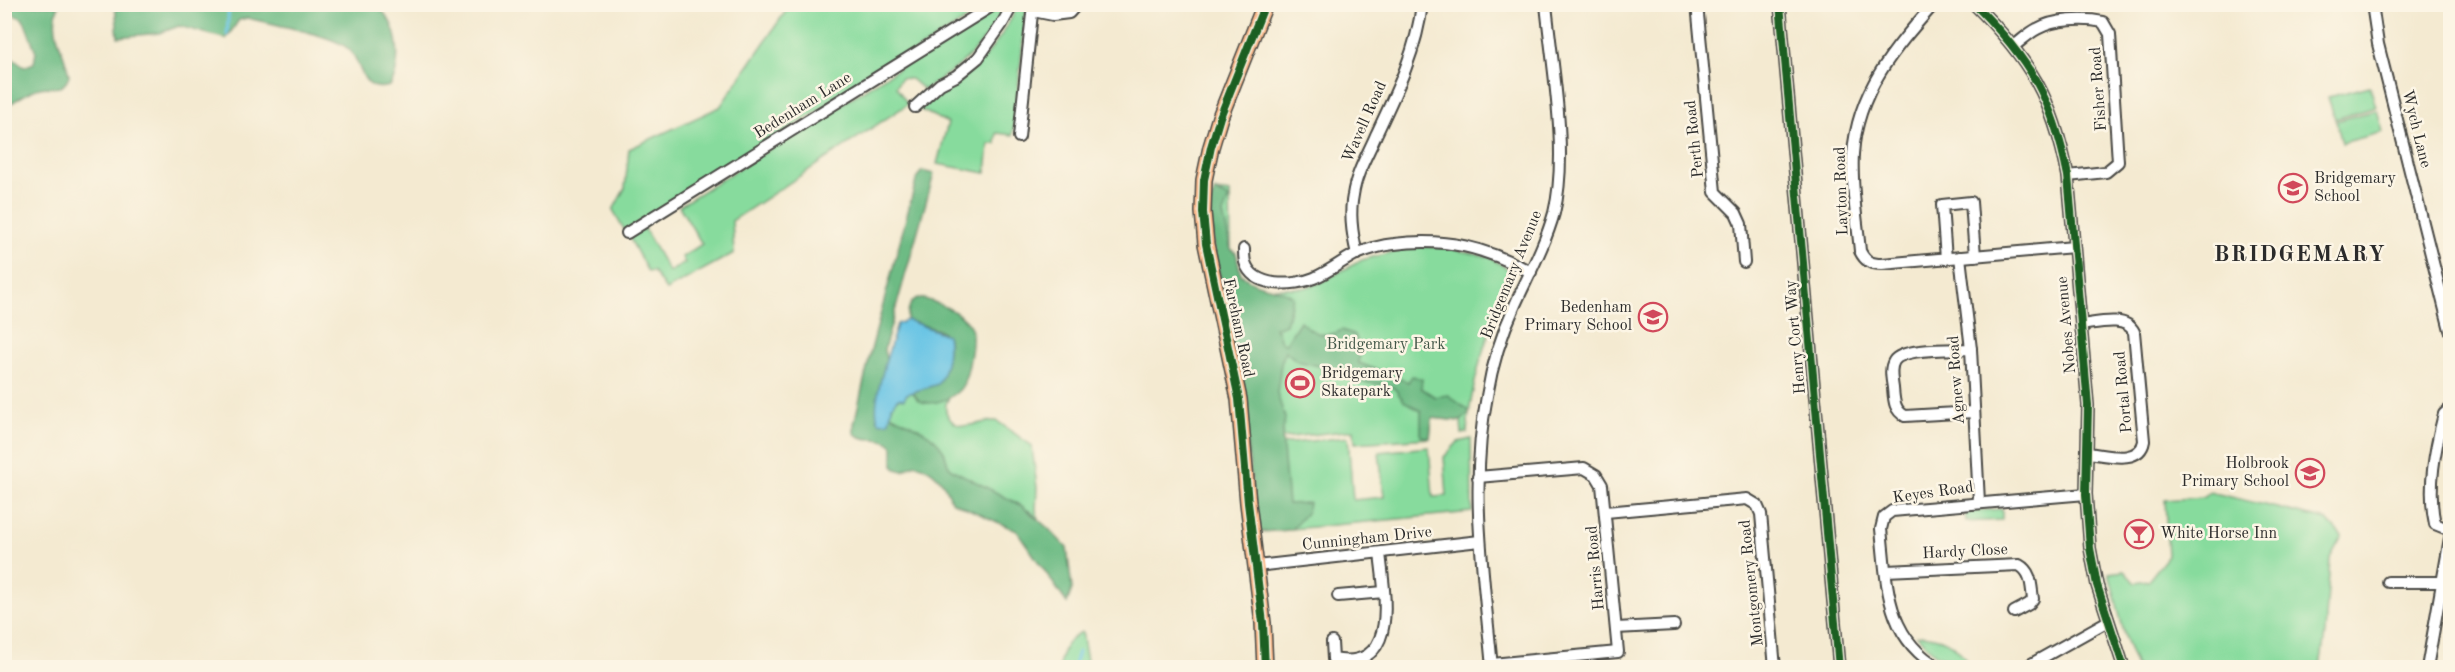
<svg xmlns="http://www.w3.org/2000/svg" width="2455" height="672" font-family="'Old Standard TT',serif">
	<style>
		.green { fill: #87db9d; stroke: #598364; stroke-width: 1.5 }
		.forest { fill: #6dbb84; stroke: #4c7358; stroke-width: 1.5 }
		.water { fill: #67c4e5; stroke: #497888; stroke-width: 1.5 }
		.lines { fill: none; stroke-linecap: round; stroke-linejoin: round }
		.stream { stroke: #67c4e5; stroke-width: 3 }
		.minor-casing { stroke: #494844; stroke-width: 14 }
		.primary-casing { stroke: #494844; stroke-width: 18 }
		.minor { stroke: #fff; stroke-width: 10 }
		.primary { stroke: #fbbb8d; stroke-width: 15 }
		.cycleway-casing { stroke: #fcf5e5; stroke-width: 11 }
		.cycleway { stroke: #1b5e20; stroke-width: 8 }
		.labels { text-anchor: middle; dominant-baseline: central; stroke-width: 5; stroke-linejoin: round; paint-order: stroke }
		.street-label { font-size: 16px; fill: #2b2b2b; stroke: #fcf5e5 }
		.poi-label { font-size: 16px; fill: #2b2b2b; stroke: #fcf5e5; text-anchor: start }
		.park-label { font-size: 16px; fill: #425748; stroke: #fcf5e5 }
		.district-label { font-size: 22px; font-weight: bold; letter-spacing: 1.5px; fill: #2b2b2b; stroke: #fcf5e5 }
	</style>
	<rect width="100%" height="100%" fill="#fcf5e5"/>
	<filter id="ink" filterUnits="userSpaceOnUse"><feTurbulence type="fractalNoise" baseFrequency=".0167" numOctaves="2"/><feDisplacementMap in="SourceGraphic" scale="12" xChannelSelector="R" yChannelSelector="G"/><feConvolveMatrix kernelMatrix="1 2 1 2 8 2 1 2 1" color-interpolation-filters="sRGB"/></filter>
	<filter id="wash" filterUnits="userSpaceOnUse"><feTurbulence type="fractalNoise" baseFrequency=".008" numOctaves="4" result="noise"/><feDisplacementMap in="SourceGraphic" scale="24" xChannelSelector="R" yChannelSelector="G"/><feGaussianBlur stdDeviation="1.35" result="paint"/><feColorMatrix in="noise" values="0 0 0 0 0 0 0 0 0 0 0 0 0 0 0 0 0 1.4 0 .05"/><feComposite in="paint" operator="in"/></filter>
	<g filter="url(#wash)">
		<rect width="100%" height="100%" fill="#f4ead1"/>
		<!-- green -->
		<g class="green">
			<polygon points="790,5 990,5 625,231 613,210 625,188 629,149 720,107"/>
			<path d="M1004,5L1006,7C981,48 965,64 924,90L911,79L901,78L896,87L908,104L732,221L734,253L666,290L653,271L648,272L629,237L644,228L669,272L685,263L682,257L702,244L679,206L998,6Z"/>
			<path d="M1018,5H1027L1013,135L997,133L996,144H989L986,173L937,164L948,123L919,109C937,91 959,79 978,63C992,52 1011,21 1018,5Z"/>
			<polygon points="2370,86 2376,107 2335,119 2328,97"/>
			<polygon points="2377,110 2383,132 2342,143 2336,121"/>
			<path d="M1215,191L1230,193L1231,250L1236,253L1241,274L1251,282L1268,288H1304L1319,283L1362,260L1416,246L1448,248L1489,257L1513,272C1492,315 1470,385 1467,433L1462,434L1461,421L1432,418L1430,438L1355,443L1354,430L1282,438V444L1348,437L1353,500L1384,497L1379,452L1429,447L1433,497L1447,496L1444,457L1458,442L1471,439L1472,512L1260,532L1209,206Z"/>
			<path d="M913,392L918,400L936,402L951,396C946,401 944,407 947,414C957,436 980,420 997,421L1032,446L1037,488L1036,511L1039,519L1031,512L957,474L947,465L925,433L890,414C893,400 901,396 913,392Z"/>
			<polygon points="2210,492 2327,520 2342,536 2330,558 2325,634 2320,667 2136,667 2126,641 2109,573 2124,571 2135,583 2148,581 2168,556 2165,500 2205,497"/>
			<polygon points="2002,509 2002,520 1966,522 1965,511"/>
			<path d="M1082,632L1088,667H1059C1061,653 1068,637 1082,632Z"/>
			<path d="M1922,635C1944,637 1961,646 1969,667L1935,654L1917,636Z"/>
		</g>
		<!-- forest -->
		<g class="forest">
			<path d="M11,5H59C48,31 65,50 69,76C63,94 52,85 40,88C30,90 14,102 5,107V53L24,67L34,63L36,52L25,23L22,18L10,14Z"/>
			<path d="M115,5H372C399,14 404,64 390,86C357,95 364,59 346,47C328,34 271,24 247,18L239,20L226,39L179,26L160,33L118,37Z"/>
			<path d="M922,171L934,174L884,350L887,363L879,391L890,417V414C907,423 931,431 942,448C947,454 945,463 951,469L1022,506L1048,528L1067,548L1072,589L1067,603L1017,531L951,501C947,484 932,467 915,464L903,471L896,469L893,465V446C882,434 866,444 854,433V424L871,350L917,177Z"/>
			<path d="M1215,191L1229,198L1223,214L1231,250L1236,253L1241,275C1257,289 1278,285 1293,297L1286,324L1275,328L1278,332L1281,342L1286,343L1300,321C1313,334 1326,339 1342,330L1355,335L1360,348L1359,363L1408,382L1412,376L1422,379L1421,388L1435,397L1448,395L1470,412L1461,421L1432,418L1430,438L1421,436V411L1404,401L1394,388L1380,384L1355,382L1328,368L1297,361L1285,351L1281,364L1277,393L1285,418L1282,437L1288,504L1309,503L1307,512L1291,530L1260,532L1256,519L1239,377L1226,303L1214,254L1209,206Z"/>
			<path d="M918,298C933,300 962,312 970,326C976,336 968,374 963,385C956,398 931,408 918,400L913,392L938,384C945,371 950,352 948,338L941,331L907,320C908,311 909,301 918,298Z"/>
		</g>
		<!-- water -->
		<path class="water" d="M907,320L947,335C950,350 946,371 938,384L907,394L904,399L898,398L892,406L889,422L880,423C867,410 892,343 897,324Z"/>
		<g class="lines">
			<!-- stream -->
			<g class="stream">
				<polyline points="227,35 229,4"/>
				<polyline points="1073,668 1078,652"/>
			</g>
		</g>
	</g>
	<g filter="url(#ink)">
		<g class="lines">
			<!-- minor casing -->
			<g class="minor-casing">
				<g id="minor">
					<polyline points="1697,4 1715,192 1736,213 1741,224 1744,262"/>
					<polyline points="1780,4 1839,668"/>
					<path d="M1934,4C1894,49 1857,92 1853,154C1851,186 1857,219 1860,251C1865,261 1870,264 1882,264L2074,247"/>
					<path d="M1974,4C2030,59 2053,99 2068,176L2088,405L2086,494L2090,548L2097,585L2124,668"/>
					<polyline points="2372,4 2378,44 2450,330"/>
					<polyline points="1033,11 1053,15 1069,13 1077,4"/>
					<path d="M2014,46C2022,40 2029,33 2037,29C2054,19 2085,18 2103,22L2110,34L2118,162L2106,172L2068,176"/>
					<polyline points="915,107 940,84 956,76 978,58 1002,24 1013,4"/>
					<polyline points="1019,137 1033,4"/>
					<polyline points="627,233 995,4"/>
					<path d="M1244,249C1244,253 1244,258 1245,262C1253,289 1295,286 1314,278C1328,272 1341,262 1354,255C1366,250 1382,245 1394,244C1446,237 1486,248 1531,272"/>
					<path d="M1357,254C1352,234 1349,215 1353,195C1356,173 1368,154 1376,135C1396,93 1417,50 1422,4"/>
					<polyline points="1960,257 1971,349 1979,502"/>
					<polyline points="1946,259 1942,205 1971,202 1975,256"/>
					<path d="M2081,325C2098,323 2126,315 2134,332L2144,441C2140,465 2106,455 2088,453"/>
					<path d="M1971,349C1955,350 1903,347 1894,361C1889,369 1892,380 1893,388C1894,400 1894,410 1905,416L1974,412"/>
					<path d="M2450,409L2444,414C2435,449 2427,488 2435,524L2450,530"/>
					<polyline points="1478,477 1584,468 1596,475 1602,485 1618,652 1492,664"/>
					<polyline points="1606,512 1747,499 1757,505 1761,514 1775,668"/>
					<polyline points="1256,566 1480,541"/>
					<path d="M1886,571L2019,565C2032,572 2031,586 2033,599L2029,604L2014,612"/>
					<polyline points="2388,582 2441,582"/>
					<polyline points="1338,596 1384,592"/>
					<polyline points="1616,628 1674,625"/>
					<path d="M1332,642L1333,659C1401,672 1384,592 1380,553"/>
					<path d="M1492,668C1484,577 1469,486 1487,396C1492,365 1502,333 1515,305C1529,274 1545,245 1554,213C1569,153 1552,67 1546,4"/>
					<path d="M1940,668C1885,638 1887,583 1881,529L1884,517L1892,511L2086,494"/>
					<polyline points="2024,668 2108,621"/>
					<polyline points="2427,668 2450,538"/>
				</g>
			</g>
			<!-- primary casing -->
			<g class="primary-casing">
				<polyline id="primary" points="1265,4 1220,117 1211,147 1204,180 1203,212 1206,244 1239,399 1248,503 1263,623 1265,668"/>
			</g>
			<!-- minor -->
			<use href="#minor" class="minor"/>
			<!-- primary -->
			<use href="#primary" class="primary"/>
			<!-- cycleway casing -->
			<g class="cycleway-casing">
				<g id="cycleway">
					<polyline points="1265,4 1220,117 1211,147 1204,180 1203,212 1206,244 1239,399 1248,503 1263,623 1265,668"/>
					<polyline points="1780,4 1839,668"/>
					<path d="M1974,4C2030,59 2053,99 2068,176L2088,405L2086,494L2090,548L2097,585L2124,668"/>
				</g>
			</g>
			<!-- cycleway -->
			<use href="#cycleway" class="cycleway"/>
		</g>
	</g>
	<!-- icons -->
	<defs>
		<g id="school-ring" transform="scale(1.5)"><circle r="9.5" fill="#fcf5e5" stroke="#d1495b" stroke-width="1.5"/><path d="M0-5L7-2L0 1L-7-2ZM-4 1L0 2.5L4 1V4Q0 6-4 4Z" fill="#d1495b"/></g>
		<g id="stadium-ring" transform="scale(1.5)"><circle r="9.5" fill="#fcf5e5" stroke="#d1495b" stroke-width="1.5"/><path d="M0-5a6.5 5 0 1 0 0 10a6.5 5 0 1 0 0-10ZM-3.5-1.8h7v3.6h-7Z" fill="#d1495b"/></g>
		<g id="bar-ring" transform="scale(1.5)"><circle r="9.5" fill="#fcf5e5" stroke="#d1495b" stroke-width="1.5"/><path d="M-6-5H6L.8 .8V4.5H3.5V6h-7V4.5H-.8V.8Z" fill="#d1495b"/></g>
	</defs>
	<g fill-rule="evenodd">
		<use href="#school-ring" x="2293" y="188"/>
		<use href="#school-ring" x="1653" y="317"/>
		<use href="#stadium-ring" x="1300" y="383"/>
		<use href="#school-ring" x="2310" y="473"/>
		<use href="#bar-ring" x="2139" y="534"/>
	</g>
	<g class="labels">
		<!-- street labels -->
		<g class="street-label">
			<text transform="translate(2099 89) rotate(-94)">Fisher Road</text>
			<text transform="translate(803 106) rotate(-32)">Bedenham Lane</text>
			<text transform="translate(1365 122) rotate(-66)">Wavell Road</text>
			<text transform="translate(2416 129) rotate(76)">Wych Lane</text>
			<text transform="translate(1695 139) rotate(-96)">Perth Road</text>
			<text transform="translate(1842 191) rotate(-92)">Layton Road</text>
			<text transform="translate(1512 275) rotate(-68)">Bridgemary Avenue</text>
			<text transform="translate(2067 325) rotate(-95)">Nobes Avenue</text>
			<text transform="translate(1238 328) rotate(78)">Fareham Road</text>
			<text transform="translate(1796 337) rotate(-95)">Henry Cort Way</text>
			<text transform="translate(1957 380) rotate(-94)">Agnew Road</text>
			<text transform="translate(2124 392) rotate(-95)">Portal Road</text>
			<text transform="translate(1933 493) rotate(-8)">Keyes Road</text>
			<text transform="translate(1367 539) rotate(-6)">Cunningham Drive</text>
			<text transform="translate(1965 552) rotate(-3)">Hardy Close</text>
			<text transform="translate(1596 568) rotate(-95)">Harris Road</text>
			<text transform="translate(1752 583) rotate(-96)">Montgomery Road</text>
		</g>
		<!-- poi labels -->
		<g class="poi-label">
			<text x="2314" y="179">Bridgemary<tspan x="2314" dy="18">School</tspan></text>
			<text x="1632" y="308" text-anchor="end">Bedenham<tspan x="1632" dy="18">Primary School</tspan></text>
			<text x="1321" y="374">Bridgemary<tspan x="1321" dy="18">Skatepark</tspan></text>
			<text x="2289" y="464" text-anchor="end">Holbrook<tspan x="2289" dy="18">Primary School</tspan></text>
			<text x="2160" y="534">White Horse Inn</text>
		</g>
		<!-- park labels -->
		<g class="park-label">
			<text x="1386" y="345">Bridgemary Park</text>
		</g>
		<!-- district labels -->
		<g class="district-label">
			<text x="2300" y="255">BRIDGEMARY</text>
		</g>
	</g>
	<!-- margin -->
	<rect width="2455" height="672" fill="none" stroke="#fcf5e5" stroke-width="24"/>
</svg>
